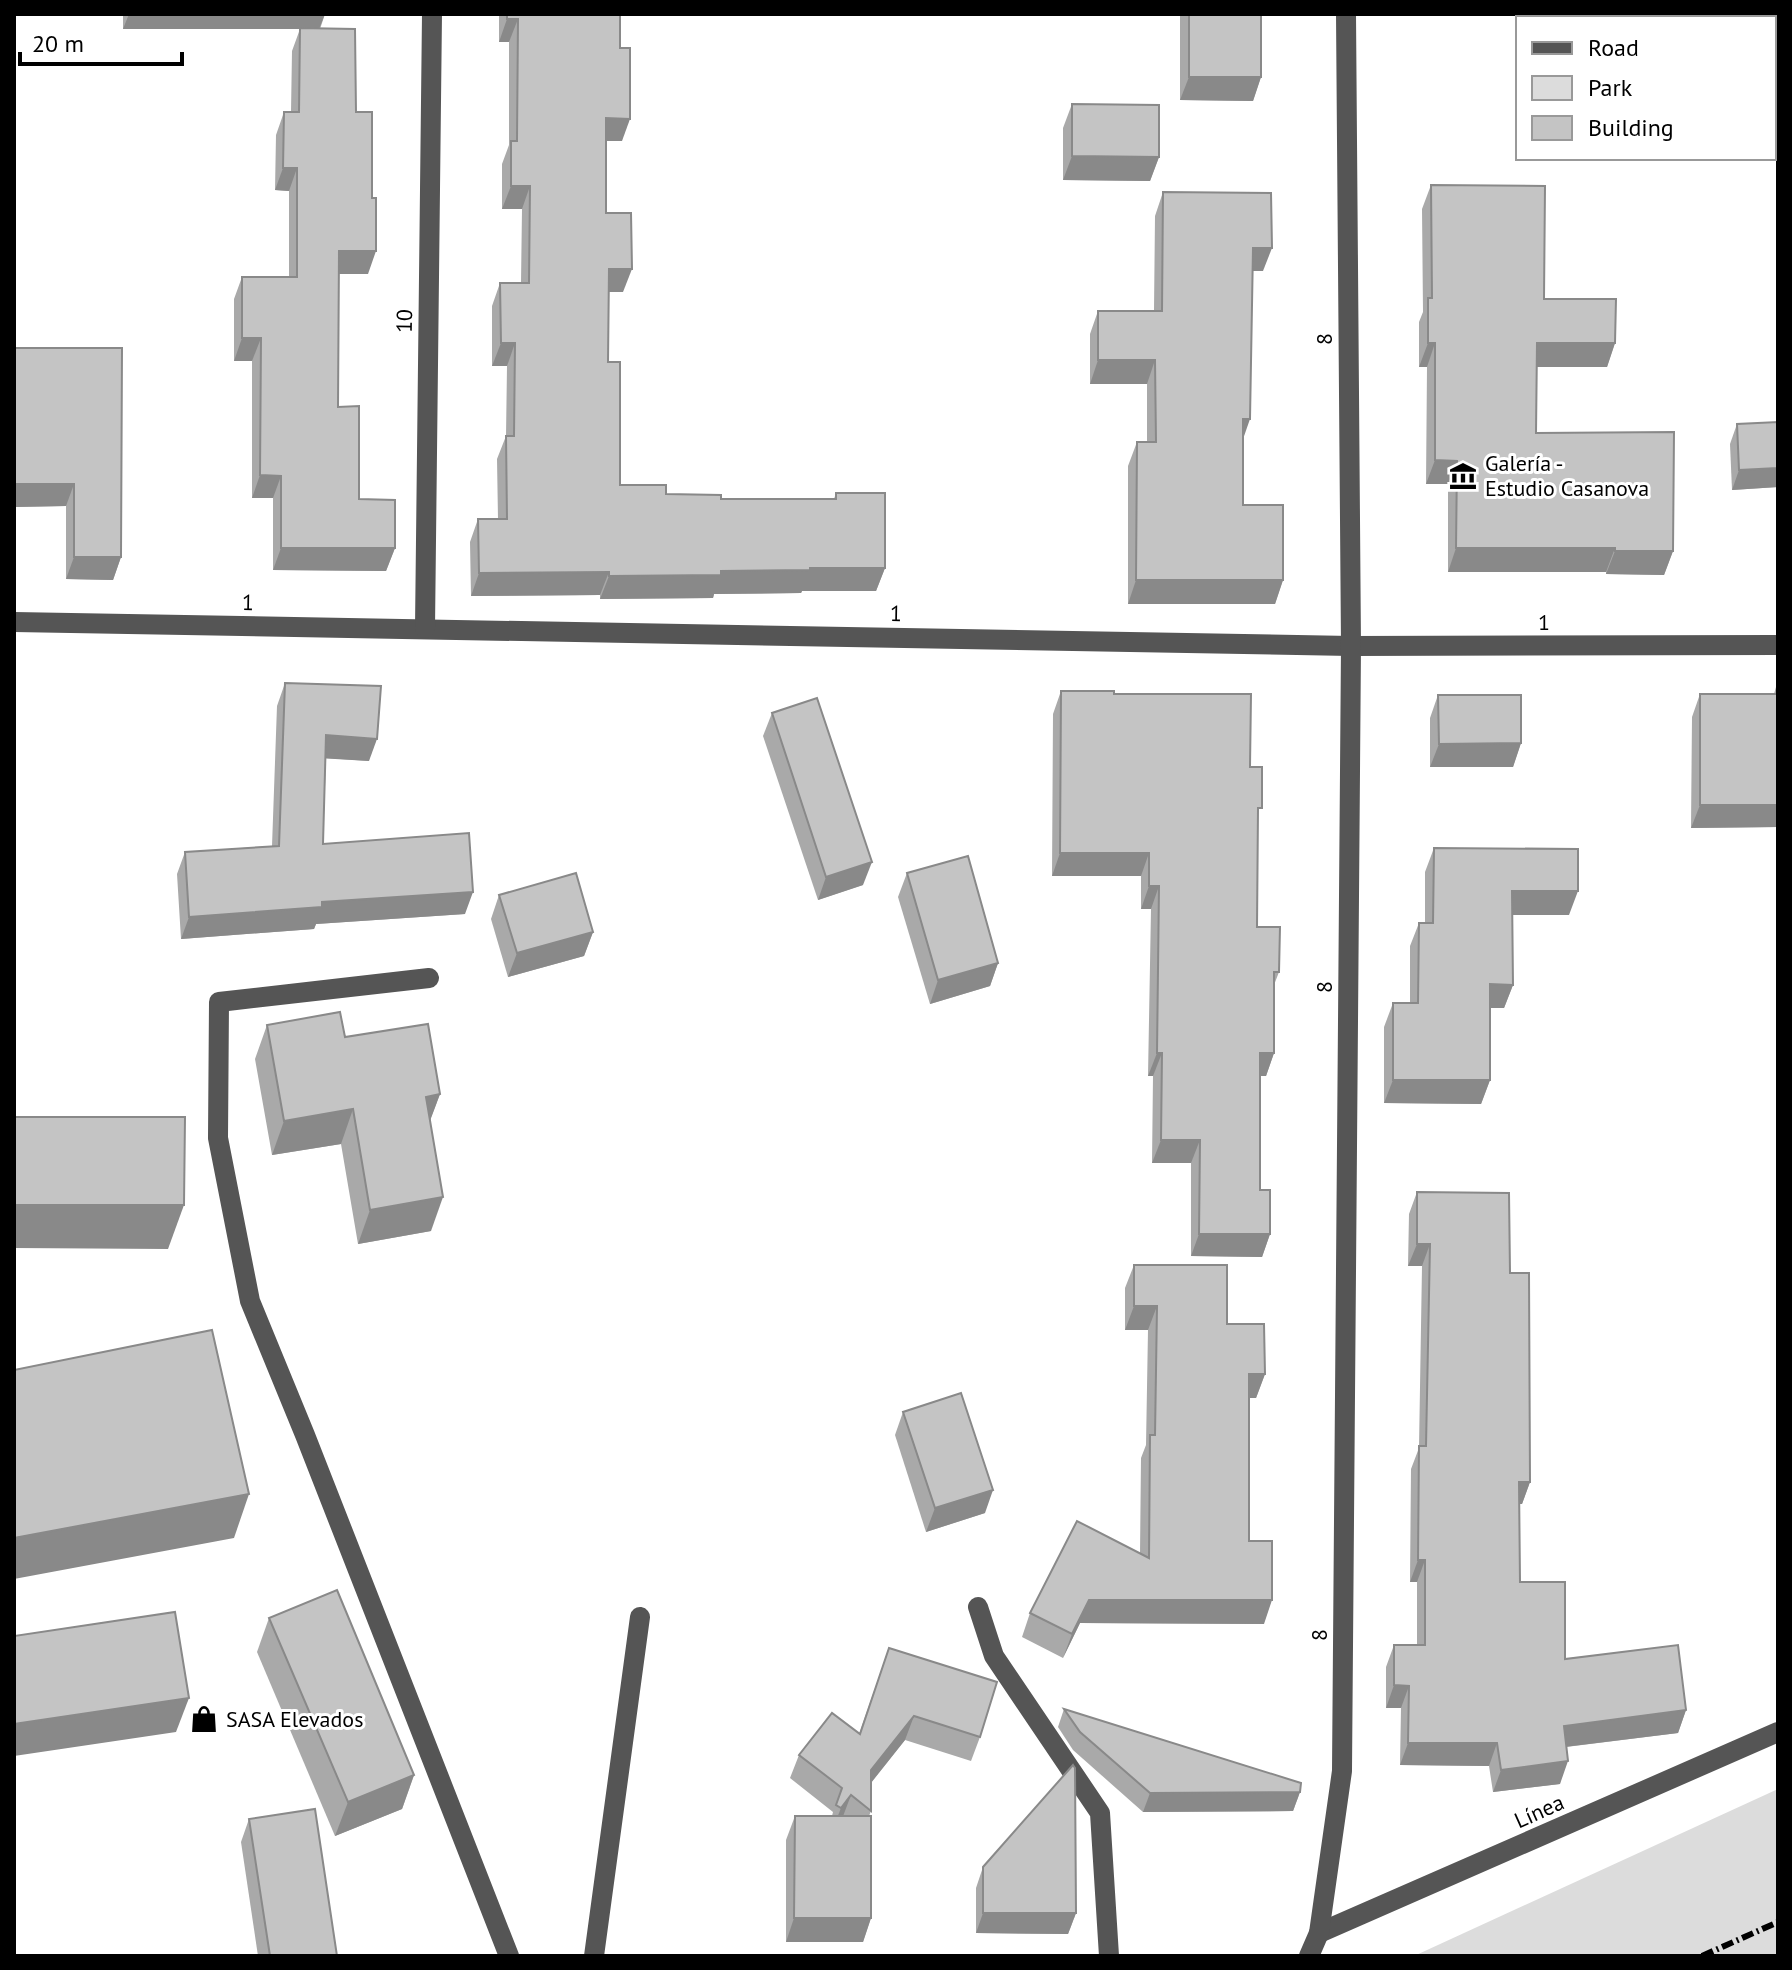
<svg xmlns="http://www.w3.org/2000/svg" width="1792" height="1970" font-family="'PT Sans',sans-serif">
	<style>
		.green { fill: #dcdcdc }
		.lines { fill: none; stroke-linecap: round; stroke-linejoin: round }
		.minor { stroke: #555; stroke-width: 20 }
		.rail { stroke: #000; stroke-width: 6; stroke-dasharray: 12 4 2 4; stroke-linecap: butt }
		.wall { fill: #a9a9a9 }
		.shaded-wall { fill: #898989 }
		.building { fill: #c4c4c4; stroke: #898989; stroke-width: 2 }
		.labels { text-anchor: middle; dominant-baseline: central; stroke-width: 6; stroke-linejoin: round; paint-order: stroke }
		.street-label { font-size: 22px; fill: #000; stroke: #fff }
		.poi-label { font-size: 22px; fill: #000; stroke: #fff; text-anchor: start }
	</style>
	<rect width="100%" height="100%" fill="#fff"/>
	<!-- green -->
	<polygon class="green" points="1778,1789 1778,1956 1414,1956"/>
	<g class="lines">
		<!-- minor -->
		<g class="minor">
			<polyline points="14,622 1351,646 1778,645"/>
			<polyline points="425,628 432,14"/>
			<polyline points="429,978 219,1002 218,1138 250,1301 305,1435 509,1956"/>
			<polyline points="978,1607 994,1656 1100,1813 1109,1956"/>
			<polyline points="1319,1933 1778,1732"/>
			<polyline points="594,1956 640,1617"/>
			<polyline points="1309,1956 1319,1933 1342,1771 1351,646 1346,14"/>
		</g>
		<!-- rail -->
		<polyline class="rail" points="1702,1956 1778,1922"/>
	</g>
	<!-- wall -->
	<g class="wall">
		<polygon points="123,14 325,14 320,29 356,112 368,274 339,274 338,407 359,499 395,548 386,571 273,570 273,498 252,498 252,361 234,361 234,299 242,277 289,277 289,191 275,190 276,135 284,112 291,112 292,51 300,29 123,29"/>
		<polygon points="499,14 620,14 622,141 606,141 606,213 623,292 609,292 608,362 620,485 666,494 721,499 834,499 836,493 885,568 876,591 802,591 801,593 714,594 713,598 600,599 600,595 471,596 470,542 478,519 498,519 497,459 506,436 507,366 492,366 492,306 500,283 521,283 522,209 502,209 502,164 509,145 509,42 499,42"/>
		<polygon points="1180,14 1261,14 1261,77 1253,101 1180,100"/>
		<polygon points="1072,104 1159,157 1150,181 1063,180 1063,128"/>
		<polygon points="1431,185 1544,299 1615,343 1607,367 1536,367 1536,433 1673,551 1664,575 1606,574 1606,572 1448,572 1448,484 1426,484 1427,367 1419,367 1419,322 1423,312 1422,209"/>
		<polygon points="1163,192 1263,271 1253,271 1243,438 1243,505 1283,580 1275,604 1128,604 1128,466 1137,442 1147,442 1147,384 1090,384 1090,334 1098,311 1154,311 1155,216"/>
		<polygon points="14,348 121,557 113,580 66,579 66,506 14,507"/>
		<polygon points="1778,422 1778,487 1732,490 1730,444 1737,424"/>
		<polygon points="1778,680 1778,827 1691,828 1692,717 1700,694 1774,694"/>
		<polygon points="285,683 369,761 326,758 323,844 465,914 316,924 314,929 181,939 177,874 185,852 272,846 277,706"/>
		<polygon points="1061,691 1114,694 1250,767 1258,821 1257,927 1279,972 1274,985 1274,1053 1266,1076 1260,1076 1260,1190 1270,1234 1262,1257 1191,1256 1191,1163 1152,1163 1153,1076 1148,1076 1151,909 1141,909 1141,876 1052,876 1053,714"/>
		<polygon points="1438,695 1521,743 1513,767 1430,767 1430,718"/>
		<polygon points="772,713 863,885 818,900 763,736"/>
		<polygon points="1434,848 1569,915 1512,915 1513,985 1504,1008 1490,1008 1490,1080 1481,1104 1384,1103 1384,1027 1393,1003 1410,1003 1410,946 1419,923 1425,923 1425,872"/>
		<polygon points="907,873 998,963 990,986 930,1004 898,897"/>
		<polygon points="499,895 593,932 584,956 508,977 491,919"/>
		<polygon points="267,1025 345,1037 440,1094 430,1120 431,1231 358,1244 341,1144 272,1155 255,1059"/>
		<polygon points="1417,1192 1510,1273 1530,1482 1522,1504 1519,1504 1520,1582 1565,1659 1686,1710 1678,1733 1566,1747 1560,1784 1493,1792 1489,1766 1400,1765 1401,1708 1386,1708 1386,1667 1394,1645 1417,1645 1417,1582 1410,1582 1411,1469 1419,1448 1422,1266 1408,1266 1409,1214"/>
		<polygon points="1134,1265 1227,1324 1265,1374 1256,1398 1249,1398 1249,1541 1264,1624 1080,1623 1063,1658 1022,1637 1030,1613 1140,1554 1141,1458 1146,1445 1148,1330 1125,1330 1125,1288"/>
		<polygon points="903,1412 985,1513 926,1532 895,1435"/>
		<polygon points="269,1618 414,1775 402,1809 335,1836 257,1652"/>
		<polygon points="889,1648 980,1737 971,1761 905,1740 871,1783 871,1811 869,1816 871,1918 863,1942 786,1942 786,1840 795,1816 832,1816 833,1812 790,1778 799,1755 859,1734"/>
		<polygon points="1064,1709 1300,1792 1293,1811 1143,1812 1073,1750 1058,1727"/>
		<polygon points="249,1819 337,1956 258,1956 241,1842"/>
		<polygon points="983,1867 1076,1913 1068,1934 976,1933 976,1888"/>
	</g>
	<!-- shaded-wall -->
	<g class="shaded-wall">
		<polygon points="129,14 325,14 319,29 123,29"/>
		<polygon points="507,19 518,19 509,42 499,42"/>
		<polygon points="1189,77 1261,77 1253,101 1180,100"/>
		<polygon points="606,118 630,119 622,141 598,141"/>
		<polygon points="1072,156 1159,157 1150,181 1063,180"/>
		<polygon points="283,168 297,168 289,191 275,190"/>
		<polygon points="511,186 530,186 522,209 502,209"/>
		<polygon points="1253,248 1272,248 1263,271 1244,271"/>
		<polygon points="339,251 376,251 368,274 331,274"/>
		<polygon points="609,269 632,269 623,292 600,292"/>
		<polygon points="242,338 261,338 252,361 234,361"/>
		<polygon points="501,343 515,343 507,366 492,366"/>
		<polygon points="1428,343 1435,343 1427,367 1419,367"/>
		<polygon points="1537,343 1615,343 1607,367 1528,367"/>
		<polygon points="1098,360 1155,360 1147,384 1090,384"/>
		<polygon points="1243,419 1250,419 1242,442"/>
		<polygon points="1435,460 1457,461 1448,484 1426,484"/>
		<polygon points="1778,468 1778,487 1732,490 1739,470"/>
		<polygon points="260,475 281,476 273,498 252,498"/>
		<polygon points="14,484 74,484 66,506 14,507"/>
		<polygon points="281,548 395,548 386,571 273,570"/>
		<polygon points="1456,548 1615,548 1606,572 1448,572"/>
		<polygon points="1615,551 1673,551 1664,575 1606,574"/>
		<polygon points="74,557 121,557 113,580 66,579"/>
		<polygon points="810,568 885,568 876,591 802,591 801,593 714,594 713,598 600,599 609,576"/>
		<polygon points="609,572 600,595 471,596 479,573"/>
		<polygon points="1136,580 1283,580 1275,604 1128,604"/>
		<polygon points="326,735 377,739 369,761 318,758"/>
		<polygon points="1521,743 1513,767 1430,767 1439,744"/>
		<polygon points="1700,805 1778,805 1778,827 1691,828"/>
		<polygon points="1060,853 1149,853 1141,876 1052,876"/>
		<polygon points="872,862 863,885 818,900 826,877"/>
		<polygon points="1149,886 1159,886 1151,909 1141,909"/>
		<polygon points="1512,891 1578,891 1569,915 1504,915"/>
		<polygon points="473,892 465,914 316,924 314,929 181,939 189,917 322,902"/>
		<polygon points="593,932 584,956 508,977 517,953"/>
		<polygon points="998,963 990,986 930,1004 938,980"/>
		<polygon points="1490,984 1513,985 1504,1008 1481,1008"/>
		<polygon points="1157,1053 1162,1053 1153,1076 1148,1076"/>
		<polygon points="1260,1053 1274,1053 1266,1076 1252,1076"/>
		<polygon points="1393,1080 1490,1080 1481,1104 1384,1103"/>
		<polygon points="440,1094 427,1129 426,1097"/>
		<polygon points="353,1109 341,1144 272,1155 284,1121"/>
		<polygon points="1161,1140 1200,1140 1191,1163 1152,1163"/>
		<polygon points="443,1197 431,1231 358,1244 370,1210"/>
		<polygon points="14,1205 184,1205 168,1249 14,1248"/>
		<polygon points="1199,1234 1270,1234 1262,1257 1191,1256"/>
		<polygon points="1417,1244 1430,1244 1422,1266 1408,1266"/>
		<polygon points="1134,1306 1157,1306 1148,1330 1125,1330"/>
		<polygon points="1249,1374 1265,1374 1256,1398 1240,1398"/>
		<polygon points="1519,1482 1530,1482 1522,1504 1511,1504"/>
		<polygon points="993,1490 985,1513 926,1532 935,1508"/>
		<polygon points="249,1494 234,1538 14,1579 14,1538"/>
		<polygon points="1418,1560 1425,1560 1417,1582 1410,1582"/>
		<polygon points="1089,1600 1272,1600 1264,1624 1080,1623 1063,1658 1072,1634"/>
		<polygon points="1394,1685 1409,1686 1401,1708 1386,1708"/>
		<polygon points="189,1698 176,1732 14,1756 14,1724"/>
		<polygon points="1686,1710 1678,1733 1556,1748 1564,1726"/>
		<polygon points="914,1716 905,1740 862,1794 871,1770"/>
		<polygon points="1408,1743 1497,1743 1489,1766 1400,1765"/>
		<polygon points="1568,1761 1560,1784 1493,1792 1501,1770"/>
		<polygon points="414,1775 402,1809 335,1836 348,1802"/>
		<polygon points="1300,1792 1293,1811 1143,1812 1150,1793"/>
		<polygon points="851,1795 842,1819 832,1831 841,1808"/>
		<polygon points="983,1913 1076,1913 1068,1934 976,1933"/>
		<polygon points="794,1918 871,1918 863,1942 786,1942"/>
	</g>
	<!-- building -->
	<g class="building">
		<polygon points="507,14 620,14 620,48 630,48 630,119 606,118 606,213 631,213 632,269 609,269 608,362 620,362 620,485 666,485 666,494 721,495 721,499 836,499 836,493 885,493 885,568 810,568 810,570 721,571 721,575 609,576 609,572 479,573 478,519 507,519 506,436 514,436 515,343 501,343 500,283 529,283 530,186 511,186 511,141 517,141 518,19 507,19"/>
		<rect x="1189" y="14" width="72" height="63"/>
		<polygon points="300,28 355,29 356,112 372,112 372,198 376,198 376,251 339,251 338,407 359,406 359,499 395,500 395,548 281,548 281,476 260,475 261,338 242,338 242,277 297,277 297,168 283,168 284,112 299,112"/>
		<polygon points="1072,104 1159,105 1159,157 1072,156"/>
		<polygon points="1431,185 1545,186 1544,299 1616,299 1615,343 1537,343 1536,433 1674,432 1673,551 1615,551 1615,548 1456,548 1457,461 1435,460 1435,343 1428,343 1428,298 1432,298"/>
		<polygon points="1163,192 1271,193 1272,248 1253,248 1250,419 1243,419 1243,505 1283,505 1283,580 1136,580 1137,442 1156,442 1155,360 1098,360 1098,311 1162,311"/>
		<polygon points="14,348 122,348 121,557 74,557 74,484 14,484"/>
		<polygon points="1778,422 1778,468 1739,470 1737,424"/>
		<polygon points="285,683 381,686 377,739 326,735 323,844 469,833 473,892 322,902 322,907 189,917 185,852 279,846"/>
		<polygon points="1061,691 1114,691 1114,694 1251,694 1250,767 1262,767 1262,808 1258,808 1257,927 1280,927 1279,972 1274,972 1274,1053 1260,1053 1260,1190 1270,1190 1270,1234 1199,1234 1200,1140 1161,1140 1162,1053 1157,1053 1159,886 1149,886 1149,853 1060,853"/>
		<rect x="1700" y="694" width="78" height="111"/>
		<polygon points="1438,695 1521,695 1521,743 1439,744"/>
		<polygon points="817,698 872,862 826,877 772,713"/>
		<polygon points="1434,848 1578,849 1578,891 1512,891 1513,985 1490,984 1490,1080 1393,1080 1393,1003 1418,1003 1419,923 1433,923"/>
		<polygon points="968,856 998,963 938,980 907,873"/>
		<polygon points="576,873 593,932 517,953 499,895"/>
		<polygon points="340,1012 345,1037 428,1024 440,1094 426,1097 443,1197 370,1210 353,1109 284,1121 267,1025"/>
		<polygon points="14,1117 185,1117 184,1205 14,1205"/>
		<polygon points="1417,1192 1509,1193 1510,1273 1529,1273 1530,1482 1519,1482 1520,1582 1565,1582 1565,1659 1678,1645 1686,1710 1564,1726 1568,1761 1501,1770 1497,1743 1408,1743 1409,1686 1394,1685 1394,1645 1425,1645 1425,1560 1418,1560 1419,1446 1426,1446 1430,1244 1417,1244"/>
		<polygon points="1134,1265 1227,1265 1227,1324 1264,1324 1265,1374 1249,1374 1249,1541 1272,1541 1272,1600 1089,1600 1072,1634 1030,1613 1077,1521 1149,1558 1150,1435 1155,1435 1157,1306 1134,1306"/>
		<polygon points="212,1330 249,1494 14,1538 14,1370"/>
		<polygon points="961,1393 993,1490 935,1508 903,1412"/>
		<polygon points="337,1590 414,1775 348,1802 269,1618"/>
		<polygon points="175,1612 189,1698 14,1724 14,1636"/>
		<polygon points="889,1648 997,1682 980,1737 914,1716 871,1770 871,1811 851,1795 841,1808 836,1805 842,1788 799,1755 832,1713 860,1734"/>
		<polygon points="1064,1709 1301,1783 1300,1792 1150,1793 1080,1732"/>
		<polygon points="1073,1765 1075,1768 1076,1913 983,1913 983,1867"/>
		<polygon points="315,1809 337,1956 270,1956 249,1819"/>
		<polygon points="795,1816 871,1816 871,1918 794,1918"/>
	</g>
	<!-- icons -->
	<defs>
		<g id="museum-bare" transform="scale(2.16)"><path d="M0-6L6-3V-2H-6V-3ZM-5-1h2V3h-2ZM-1-1h2V3h-2ZM3-1h2V3H3ZM-6 4H6V6H-6Z" fill="#000" stroke="#fff" stroke-width="2.5" paint-order="stroke"/></g>
		<g id="shop-bare" transform="scale(2.16)"><path d="M-5-2.5h2.3a2.7 3.5 0 0 1 5.4 0H5L5.5 6h-11ZM-1.5-2.5h3a1.5 2.3 0 0 0-3 0Z" fill="#000" stroke="#fff" stroke-width="2.5" paint-order="stroke"/></g>
	</defs>
	<g fill-rule="evenodd">
		<use href="#museum-bare" x="1463" y="476"/>
		<use href="#shop-bare" x="204" y="1719"/>
	</g>
	<g class="labels">
		<!-- street labels -->
		<g class="street-label">
			<text transform="translate(404 321) rotate(-89)">10</text>
			<text transform="translate(1324 339) rotate(-90)">8</text>
			<text transform="translate(248 602) rotate(1)">1</text>
			<text transform="translate(896 613) rotate(1)">1</text>
			<text x="1544" y="622">1</text>
			<text transform="translate(1324 987) rotate(-90)">8</text>
			<text transform="translate(1319 1635) rotate(-90)">8</text>
			<text transform="translate(1539 1811) rotate(-24)">Línea</text>
		</g>
		<!-- poi labels -->
		<g class="poi-label">
			<text x="1485" y="463">Galería -<tspan x="1485" dy="25">Estudio Casanova</tspan></text>
			<text x="226" y="1719">SASA Elevados</text>
		</g>
	</g>
	<!-- border -->
	<rect width="1792" height="1970" fill="none" stroke="#000000" stroke-width="32"/>
	<!-- legend -->
	<rect x="1516" y="16" width="260" height="144" fill="#ffffff" stroke="#999999" stroke-width="2"/>
	<rect x="1532" y="42" width="40" height="12" fill="#555555" stroke="#999999" stroke-width="2"/>
	<text x="1588" y="56" font-size="24" fill="#000000">Road</text>
	<rect x="1532" y="76" width="40" height="24" fill="#dcdcdc" stroke="#999999" stroke-width="2"/>
	<text x="1588" y="96" font-size="24" fill="#000000">Park</text>
	<rect x="1532" y="116" width="40" height="24" fill="#c4c4c4" stroke="#999999" stroke-width="2"/>
	<text x="1588" y="136" font-size="24" fill="#000000">Building</text>
	<!-- scale -->
	<path d="M20 52v12h162v-12" fill="none" stroke="#000000" stroke-width="4"/>
	<text x="32" y="52" font-size="24" fill="#000000" stroke="#ffffff" stroke-width="6" paint-order="stroke">20 m</text>
</svg>
